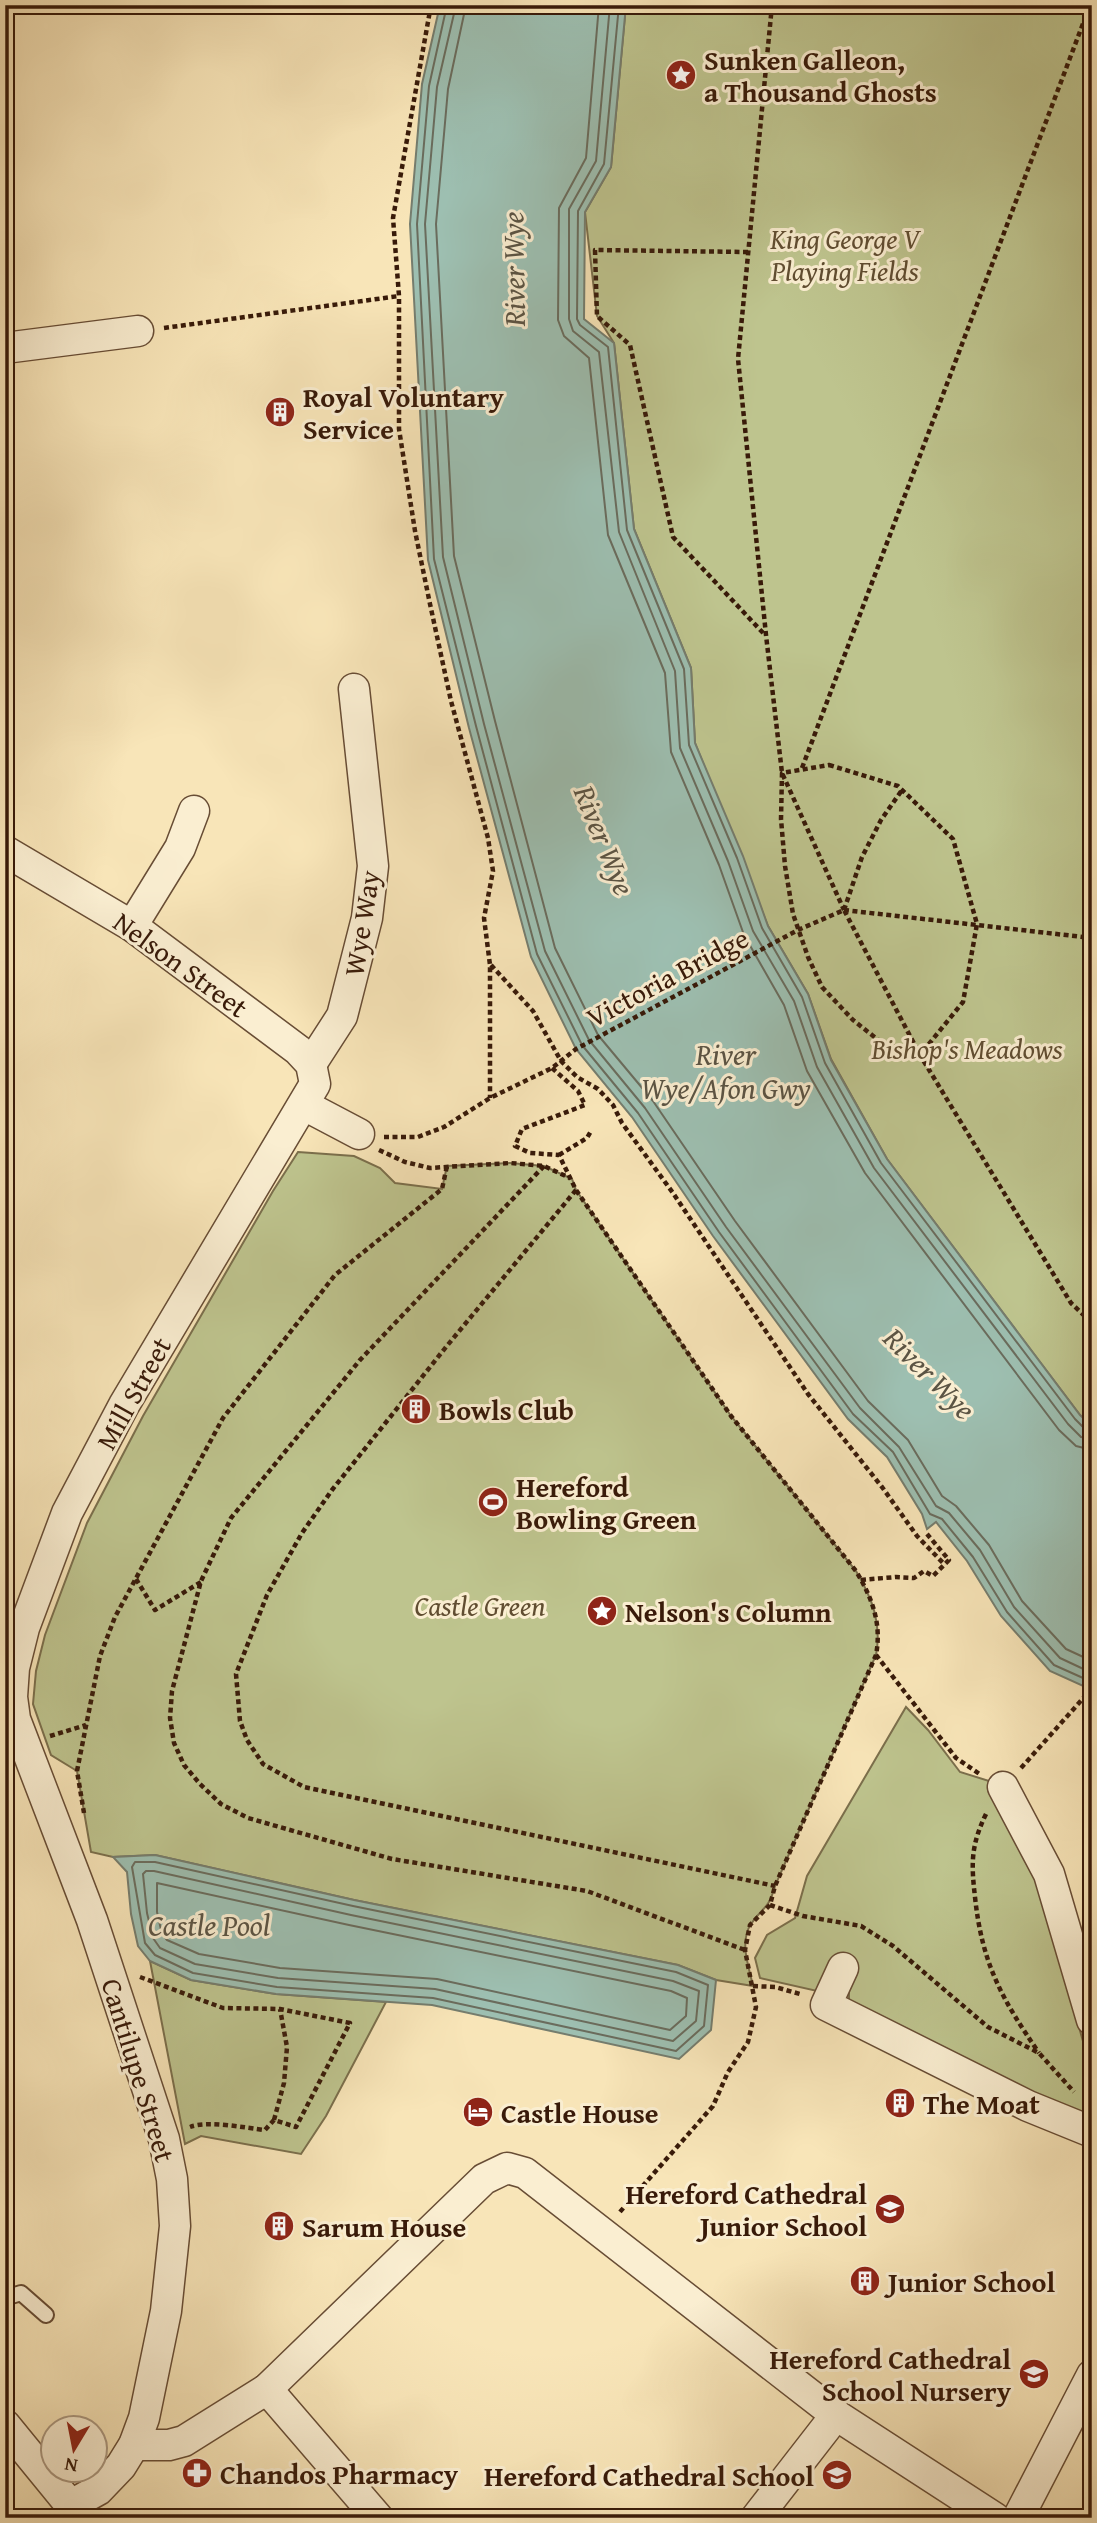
<svg xmlns="http://www.w3.org/2000/svg" width="1097" height="2523" font-family="'Gentium Book Plus',serif">
	<style>
		.green { fill: #bec48e; stroke: #7b6f4c; stroke-width: 2 }
		.water { fill: #9dbfb1; stroke: #757d6e; stroke-width: 2 }
		.lines { fill: none; stroke-linecap: round; stroke-linejoin: round }
		.shore { stroke: #6a6c5d; stroke-width: 2 }
		.lane-casing { stroke: #684d35; stroke-width: 18 }
		.street-casing { stroke: #684d35; stroke-width: 33 }
		.path { stroke: #381a09; stroke-width: 4.5; stroke-dasharray: 5 3.5; stroke-linecap: butt }
		.lane { stroke: #faeed1; stroke-width: 14 }
		.street { stroke: #faeed1; stroke-width: 30 }
		.labels { text-anchor: middle; dominant-baseline: central; stroke-width: 6; stroke-linejoin: round; paint-order: stroke }
		.poi-label { font-size: 28px; font-weight: bold; fill: #381a09; stroke: #faeed1; text-anchor: start }
		.park-label { font-size: 28px; font-style: italic; fill: #604d31; stroke: #faeed1 }
		.street-label { font-size: 28px; fill: #381a09; stroke: #faeed1 }
		.water-label { font-size: 30px; font-style: italic; fill: #5b5444; stroke: #faeed1 }
	</style>
	<rect width="100%" height="100%" fill="#f8e5b8"/>
	<filter id="stains"><feTurbulence type="fractalNoise" baseFrequency=".00286" numOctaves="4"/><feColorMatrix values="0 0 0 0 .2 0 0 0 0 .09 0 0 0 0 .02 0 0 0 .5 -.17"/></filter>
	<radialGradient id="worn" r=".72"><stop offset=".6" stop-color="#630" stop-opacity="0"/><stop offset="1" stop-color="#630" stop-opacity=".3"/></radialGradient>
	<!-- green -->
	<g class="green">
		<polygon points="626,5 1092,5 1092,1426 1080,1415 887,1159 831,1059 808,994 768,926 695,743 691,668 634,529 614,343 597,316 585,212 611,167"/>
		<path d="M298,1152L354,1156L380,1168L395,1183L442,1189L447,1166L510,1163L544,1166L572,1179L576,1190L731,1416L856,1571C872,1598 882,1623 876,1655L775,1886C768,1911 763,1906 751,1924C739,1942 749,1967 753,1986L716,1980L678,1965L354,1900L155,1855L113,1857L91,1852L77,1771L51,1755L33,1704L36,1671L45,1635L87,1523L143,1416L273,1191Z"/>
		<polygon points="906,1707 928,1730 960,1772 1002,1785 1041,1893 1092,2073 1092,2113 1080,2116 860,2013 849,1999 849,1969 817,1991 760,1978 755,1958 767,1935 795,1918 807,1876"/>
		<polygon points="150,1961 191,1980 276,1994 386,2002 326,2116 301,2154 201,2136 185,2144"/>
	</g>
	<!-- water -->
	<g class="water">
		<polygon points="440,5 626,5 611,167 585,212 584,319 614,343 634,529 691,668 695,743 743,856 768,926 808,994 831,1060 887,1159 1080,1415 1092,1426 1092,1690 1050,1671 1001,1616 967,1561 936,1522 927,1529 922,1514 887,1457 848,1419 713,1236 632,1117 576,1049 531,957 469,728 428,560 410,224 422,84"/>
		<polygon points="155,1855 354,1900 678,1965 716,1980 711,2030 679,2059 432,2005 276,1994 191,1980 150,1961 138,1946 131,1914 127,1872 113,1857"/>
	</g>
	<g class="lines">
		<!-- shore -->
		<g class="shore">
			<polyline points="447,5 429,86 417,224 434,559 476,726 537,954 582,1045 638,1113 719,1232 853,1414 893,1452 930,1514 942,1519 973,1557 1007,1612 1054,1665 1092,1682"/>
			<polyline points="456,5 437,87 425,224 443,557 484,724 545,951 589,1040 645,1108 726,1227 860,1408 899,1447 936,1506 949,1513 980,1550 1014,1607 1060,1658 1092,1673"/>
			<polyline points="466,5 448,89 436,224 454,556 495,721 555,948 598,1035 653,1101 735,1221 868,1401 908,1440 942,1496 956,1506 989,1545 1022,1601 1066,1649 1092,1661"/>
			<polyline points="599,5 586,158 559,208 558,320 564,336 589,358 608,535 665,673 671,752 719,865 744,935 784,1005 807,1071 865,1173 1059,1430 1076,1446 1092,1450"/>
			<polyline points="610,5 596,161 569,209 569,319 573,331 599,352 619,532 675,671 680,748 728,861 753,931 794,1001 817,1067 874,1168 1068,1424 1081,1437 1092,1439"/>
			<polyline points="619,5 604,164 578,211 577,319 580,325 608,347 627,530 684,669 689,745 737,858 762,928 802,997 825,1063 881,1163 1075,1419 1085,1429 1092,1430"/>
			<polygon points="135,1862 155,1862 353,1906 676,1972 708,1985 704,2026 676,2051 433,1998 277,1987 193,1973 155,1955 145,1943 132,1867"/>
			<polygon points="146,1871 154,1871 351,1915 673,1981 699,1991 696,2021 673,2041 435,1989 278,1978 195,1964 160,1948 153,1938 147,1913 143,1874"/>
			<polygon points="157,1883 349,1925 671,1991 687,1998 686,2016 670,2030 437,1979 280,1968 199,1954 167,1940 162,1934 157,1912"/>
		</g>
		<!-- lane casing -->
		<g class="lane-casing">
			<polyline id="lane" points="5,2298 21,2293 46,2315"/>
		</g>
		<!-- street casing -->
		<g class="street-casing">
			<g id="street">
				<polyline points="5,348 138,331"/>
				<polyline points="5,851 132,926 298,1050 311,1064 315,1084 124,1405 67,1513 24,1628 14,1668 12,1697 15,1719 92,1920 164,2139 172,2179 175,2226 166,2311 144,2418 134,2445 121,2466 98,2490 71,2505"/>
				<polyline points="132,926 180,848 194,811"/>
				<polyline points="311,1064 342,1016 367,918 373,866 354,689"/>
				<polyline points="304,1105 359,1134"/>
				<polyline points="1003,1787 1049,1874 1092,2020"/>
				<polyline points="843,1968 826,2005 1028,2106 1092,2132"/>
				<polyline points="267,2389 378,2518"/>
				<polyline points="5,2425 81,2518"/>
				<polyline points="134,2445 169,2445 184,2441 267,2389 484,2179 507,2168 525,2173 836,2415 995,2518"/>
				<polyline points="756,2518 836,2415"/>
				<polyline points="1018,2518 1092,2375"/>
			</g>
		</g>
		<!-- path -->
		<g class="path">
			<polyline points="431,5 393,218 399,296 399,429 415,531 430,604 451,701 488,838 493,871 484,918 490,965 490,1098"/>
			<polyline points="772,5 738,359 766,635 782,773 844,910"/>
			<polyline points="748,252 595,250 597,316 630,345 673,537 765,635"/>
			<polyline points="164,328 399,296"/>
			<polygon points="829,765 898,786 953,839 977,924 963,1002 920,1055 882,1043 853,1020 822,987 808,957 793,914 785,866 781,819 782,773"/>
			<polyline points="802,768 1090,5"/>
			<polyline points="844,910 1092,938"/>
			<polyline points="844,910 862,857 881,820 902,790"/>
			<polyline points="491,965 533,1011 561,1061 577,1077 598,1089 613,1105 622,1123 673,1193 808,1394 882,1487 917,1536 945,1565"/>
			<path d="M552,1068L578,1091L585,1105L522,1129L515,1146L530,1153L559,1155L576,1190L731,1416L856,1571C872,1598 882,1623 876,1655L775,1886L770,1905L750,1925L745,1950L756,2007L748,2042L728,2072L713,2106L619,2213"/>
			<polyline points="384,1137 418,1137 444,1127 490,1098 552,1068 576,1049 798,930 844,910 920,1055 1071,1303 1092,1323"/>
			<polyline points="379,1150 405,1162 430,1168 510,1163 544,1166 570,1178"/>
			<polyline points="559,1155 587,1138 591,1131"/>
			<polyline points="544,1166 360,1360 231,1518 201,1581 172,1691 170,1718 174,1743 184,1765 200,1784 221,1804 248,1818 392,1859 587,1891 745,1950"/>
			<polyline points="576,1190 446,1347 332,1490 302,1533 267,1595 236,1674 240,1721 247,1740 263,1764 304,1787 775,1886"/>
			<polyline points="136,1579 155,1610 201,1582"/>
			<polyline points="861,1580 896,1577 914,1578 924,1571 933,1576 949,1560 927,1534"/>
			<polyline points="876,1655 956,1758 981,1775"/>
			<polyline points="50,1736 86,1725"/>
			<polyline points="1021,1768 1087,1694"/>
			<polyline points="84,1813 77,1771 100,1656 115,1617 223,1418 335,1275 442,1189 447,1166"/>
			<path d="M986,1814C971,1845 971,1863 975,1897C982,1964 1002,1999 1039,2053"/>
			<polyline points="770,1905 803,1916 861,1926 893,1946 988,2027 1039,2053 1074,2092"/>
			<path d="M140,1977L223,2008L280,2009L350,2023L296,2127L274,2120L265,2130C245,2128 209,2120 190,2127"/>
			<polyline points="753,1986 775,1987 800,1994"/>
			<polyline points="274,2120 284,2083 287,2047 280,2009"/>
		</g>
		<!-- lane -->
		<use href="#lane" class="lane"/>
		<!-- street -->
		<use href="#street" class="street"/>
	</g>
	<!-- icons -->
	<defs>
		<g id="sight-disc" transform="scale(1.575)"><circle r="9.5" fill="#8f2418" stroke="#faeed1"/><path d="M0-6L1.8-2.2L6-1.7L2.9 1.2L3.7 5.4L0 3.3L-3.7 5.4L-2.9 1.2L-6-1.7L-1.8-2.2Z" fill="#fff"/></g>
		<g id="building-disc" transform="scale(1.575)"><circle r="9.5" fill="#8f2418" stroke="#faeed1"/><path d="M-4-6H4V6H1V3H-1V6H-4ZM-2.5-4.3h1.7v1.8h-1.7ZM.8-4.3h1.7v1.8H.8ZM-2.5-1h1.7V.8h-1.7ZM.8-1h1.7V.8H.8Z" fill="#fff"/></g>
		<g id="stadium-disc" transform="scale(1.575)"><circle r="9.5" fill="#8f2418" stroke="#faeed1"/><path d="M0-5a6.5 5 0 1 0 0 10a6.5 5 0 1 0 0-10ZM-3.5-1.8h7v3.6h-7Z" fill="#fff"/></g>
		<g id="hotel-disc" transform="scale(1.575)"><circle r="9.5" fill="#8f2418" stroke="#faeed1"/><path d="M-6-4.5h1.5V1H6V5H4.5V3h-9V5H-6ZM-4 0a1.8 1.8 0 1 1 3.6 0ZM.5 0V-2.5h3Q6-2.5 6 0Z" fill="#fff"/></g>
		<g id="school-disc" transform="scale(1.575)"><circle r="9.5" fill="#8f2418" stroke="#faeed1"/><path d="M0-5L7-2L0 1L-7-2ZM-4 1L0 2.5L4 1V4Q0 6-4 4Z" fill="#fff"/></g>
		<g id="pharmacy-disc" transform="scale(1.575)"><circle r="9.5" fill="#8f2418" stroke="#faeed1"/><path d="M-2-6h4v4h4v4h-4v4h-4v-4h-4v-4h4Z" fill="#fff"/></g>
	</defs>
	<g fill-rule="evenodd">
		<use href="#sight-disc" x="681" y="75"/>
		<use href="#building-disc" x="280" y="412"/>
		<use href="#building-disc" x="416" y="1409"/>
		<use href="#stadium-disc" x="493" y="1502"/>
		<use href="#sight-disc" x="602" y="1611"/>
		<use href="#building-disc" x="900" y="2103"/>
		<use href="#hotel-disc" x="478" y="2112"/>
		<use href="#school-disc" x="890" y="2209"/>
		<use href="#building-disc" x="279" y="2226"/>
		<use href="#building-disc" x="865" y="2281"/>
		<use href="#school-disc" x="1034" y="2374"/>
		<use href="#pharmacy-disc" x="197" y="2473"/>
		<use href="#school-disc" x="837" y="2475"/>
	</g>
	<g class="labels">
		<!-- poi labels -->
		<g class="poi-label">
			<text x="704" y="59">Sunken Galleon,<tspan x="704" dy="32">a Thousand Ghosts</tspan></text>
			<text x="303" y="396">Royal Voluntary<tspan x="303" dy="32">Service</tspan></text>
			<text x="439" y="1409">Bowls Club</text>
			<text x="516" y="1486">Hereford<tspan x="516" dy="32">Bowling Green</tspan></text>
			<text x="625" y="1611">Nelson's Column</text>
			<text x="923" y="2103">The Moat</text>
			<text x="501" y="2112">Castle House</text>
			<text x="867" y="2193" text-anchor="end">Hereford Cathedral<tspan x="867" dy="32">Junior School</tspan></text>
			<text x="302" y="2226">Sarum House</text>
			<text x="888" y="2281">Junior School</text>
			<text x="1011" y="2358" text-anchor="end">Hereford Cathedral<tspan x="1011" dy="32">School Nursery</tspan></text>
			<text x="220" y="2473">Chandos Pharmacy</text>
			<text x="814" y="2475" text-anchor="end">Hereford Cathedral School</text>
		</g>
		<!-- park labels -->
		<g class="park-label">
			<text x="845" y="238">King George V<tspan x="845" dy="32">Playing Fields</tspan></text>
			<text x="967" y="1048">Bishop's Meadows</text>
			<text x="480" y="1605">Castle Green</text>
		</g>
		<!-- street labels -->
		<g class="street-label">
			<text transform="translate(361 923) rotate(-81)">Wye Way</text>
			<text transform="translate(181 964) rotate(36)">Nelson Street</text>
			<text transform="translate(667 977) rotate(-28)">Victoria Bridge</text>
			<text transform="translate(133 1393) rotate(-61)">Mill Street</text>
			<text transform="translate(139 2070) rotate(73)">Cantilupe Street</text>
		</g>
		<!-- water labels -->
		<g class="water-label">
			<text transform="translate(513 269) rotate(-91)">River Wye</text>
			<text transform="translate(605 840) rotate(68)">River Wye</text>
			<text x="726" y="1054">River<tspan x="726" dy="34">Wye/Afon Gwy</tspan></text>
			<text transform="translate(930 1373) rotate(45)">River Wye</text>
			<text x="209" y="1925">Castle Pool</text>
		</g>
	</g>
	<!-- margin -->
	<rect width="1097" height="2523" fill="none" stroke="#f8e5b8" stroke-width="28"/>
	<rect x="7" y="7" width="1083" height="2509" fill="none" stroke="#381a09" stroke-width="3.5"/>
	<rect x="14" y="14" width="1069" height="2495" fill="none" stroke="#381a09" stroke-width="2"/>
	<!-- north arrow -->
	<g transform="translate(74 2449) rotate(190)"><circle r="33" fill="#faeed1" stroke="#ac9981" stroke-width="2"/>
	<path d="M0-5L12 26L0 18L-12 26Z" fill="#8f2418"/>
	<text y="-10" font-size="19" font-weight="bold" text-anchor="middle" fill="#381a09">N</text>
	</g>
	<rect width="100%" height="100%" filter="url(#stains)"/>
	<rect width="100%" height="100%" fill="url(#worn)"/>
</svg>
